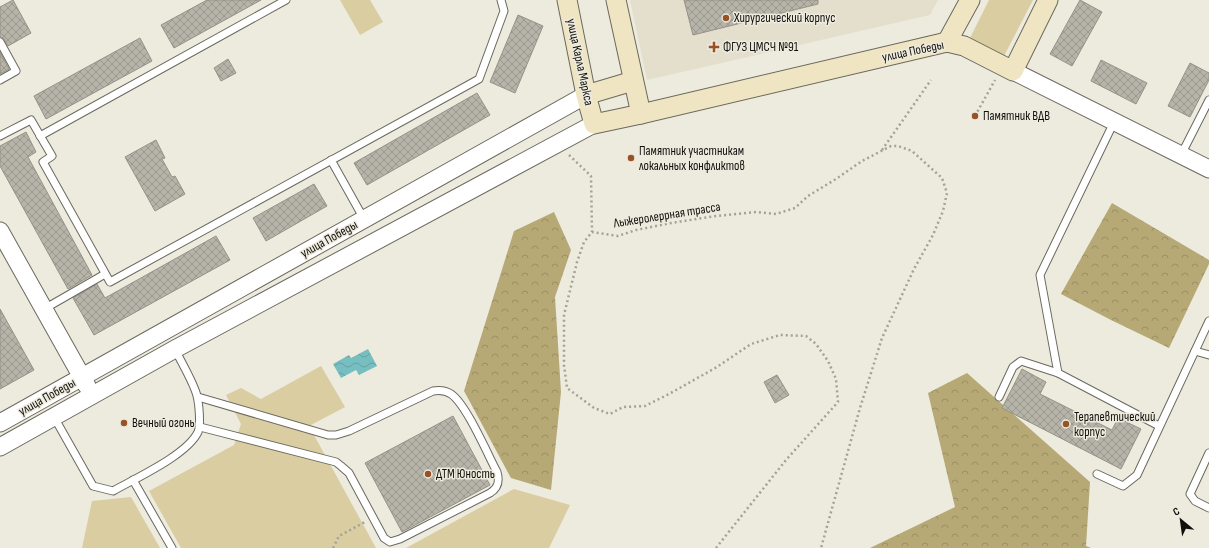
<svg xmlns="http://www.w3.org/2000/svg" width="1209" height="548" font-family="'Sofia Sans Condensed',sans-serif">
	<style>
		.built { fill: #e4dfcc }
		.green { fill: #d9cda1 }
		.forest { fill: url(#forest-crowns) }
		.water { fill: url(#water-waves) }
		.building { fill: url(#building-cross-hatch); stroke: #959287 }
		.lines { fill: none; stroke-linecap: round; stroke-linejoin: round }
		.service-casing { stroke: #6b695e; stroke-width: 9 }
		.tertiary-casing { stroke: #6b695e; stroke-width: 19 }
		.secondary-casing { stroke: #6b695e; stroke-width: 21 }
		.path { stroke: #a4a198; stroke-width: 2.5; stroke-dasharray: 2 3; stroke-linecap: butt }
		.service { stroke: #fff; stroke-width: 7 }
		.tertiary { stroke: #fff; stroke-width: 17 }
		.secondary { stroke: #f0e5c2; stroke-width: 19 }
		.poi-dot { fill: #975227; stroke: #edeade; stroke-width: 1.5 }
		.labels { text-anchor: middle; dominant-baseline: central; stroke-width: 3; stroke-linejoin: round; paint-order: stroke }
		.poi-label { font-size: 13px; fill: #100f0b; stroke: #edeade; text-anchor: start }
		.street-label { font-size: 13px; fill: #100f0b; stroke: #edeade }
	</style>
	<defs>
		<pattern id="forest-crowns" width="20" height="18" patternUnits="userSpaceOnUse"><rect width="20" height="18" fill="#b6a975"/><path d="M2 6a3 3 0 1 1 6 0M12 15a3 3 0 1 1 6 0" fill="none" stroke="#9b9064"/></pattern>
		<pattern id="water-waves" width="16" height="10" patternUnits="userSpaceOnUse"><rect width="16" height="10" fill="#77bec1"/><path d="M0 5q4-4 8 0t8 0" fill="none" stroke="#66a2a4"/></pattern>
		<pattern id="building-cross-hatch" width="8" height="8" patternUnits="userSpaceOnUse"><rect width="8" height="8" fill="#b6b3a8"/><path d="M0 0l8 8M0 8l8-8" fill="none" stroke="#9b998f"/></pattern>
	</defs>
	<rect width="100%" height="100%" fill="#edeade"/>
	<!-- built -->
	<polygon class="built" points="630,0 938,0 930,15 647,80"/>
	<!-- green -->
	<g class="green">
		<polygon points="340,0 370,0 383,22 360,35"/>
		<polygon points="989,0 1033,0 1004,56 970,38"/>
		<polygon points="321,366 345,407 309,426 376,548 181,548 149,491 234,445 241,424 226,395 241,388 261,399"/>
		<polygon points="514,489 570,505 549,548 406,548"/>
		<polygon points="131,497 160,548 82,548 92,501"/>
	</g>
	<!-- forest -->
	<g class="forest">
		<polygon points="1112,203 1209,260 1209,264 1169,348 1111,320 1061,294"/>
		<polygon points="554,212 571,250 555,297 561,392 551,490 511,478 464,391 514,231"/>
		<polygon points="967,373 1090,482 1086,546 1091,548 870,548 955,507 928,393"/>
	</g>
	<!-- water -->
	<polygon class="water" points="368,349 377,366 359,375 356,370 341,378 333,364 349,355 351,358"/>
	<!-- building -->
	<g class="building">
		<polygon points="13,0 31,33 8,46 4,39 0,37 0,7"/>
		<polygon points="207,0 261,0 174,48 161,25"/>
		<polygon points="684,0 818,0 818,4 693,35"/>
		<polygon points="1080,0 1102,12 1072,66 1050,54"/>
		<polygon points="518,15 543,26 515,93 490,82"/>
		<polygon points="140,38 152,61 46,119 34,96"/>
		<polygon points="0,52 9,69 0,74"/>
		<polygon points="228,59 236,73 221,81 214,68"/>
		<polygon points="1101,60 1147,83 1136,104 1091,81"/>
		<polygon points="1190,63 1209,73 1209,80 1190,117 1168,106"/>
		<polygon points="477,93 490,115 367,185 354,163"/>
		<polygon points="26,132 36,152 28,157 92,275 68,289 0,166 0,146"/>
		<polygon points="156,140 165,158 162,159 172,177 175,176 185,194 155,211 125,157"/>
		<polygon points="314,184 327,206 266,241 253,218"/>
		<polygon points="216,236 230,260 94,335 73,298 97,284 105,298"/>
		<polygon points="0,309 34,370 0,389"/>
		<polygon points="1022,369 1046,382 1040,394 1112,430 1118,418 1141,429 1121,469 1002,408"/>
		<polygon points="777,375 789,395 775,403 764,382"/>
		<polygon points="453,416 490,485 402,532 365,463"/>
	</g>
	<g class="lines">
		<!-- service casing -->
		<g class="service-casing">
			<g id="service">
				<polyline points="0,42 16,71 0,80"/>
				<polyline points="1114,122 1040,275 1058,373 1159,426"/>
				<polyline points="0,136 31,120 52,156 43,162 110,282 479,79 504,11 501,0"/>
				<polyline points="40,136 286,0"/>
				<polyline points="1181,155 1209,100"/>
				<polyline points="331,160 364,219"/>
				<polyline points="44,309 105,274"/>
				<polyline points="1195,351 1209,355"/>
				<path d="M198,397L328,435H336L349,431L433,391C439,390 445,390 451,394C466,404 487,453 497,472C500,482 498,488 490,493L400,539L390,542L384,538L349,473L341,466L336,462L200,427"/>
				<polyline points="999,397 1013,367 1021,361 1058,373"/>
				<path d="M54,417L93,486L113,491C136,478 187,455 198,432C201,425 199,404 197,396C194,383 181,362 175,349"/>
				<polyline points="1209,453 1190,494 1195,501 1209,508"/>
				<polyline points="1097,474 1123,486 1137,475 1209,321"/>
				<polyline points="133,480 172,548"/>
			</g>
		</g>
		<!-- tertiary casing -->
		<g class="tertiary-casing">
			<g id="tertiary">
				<polyline points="1013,71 1209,169"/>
				<polyline points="0,231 87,386"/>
				<polyline points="0,423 586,95"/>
				<polyline points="0,447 175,349 594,124"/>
			</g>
		</g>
		<!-- secondary casing -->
		<g class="secondary-casing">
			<g id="secondary">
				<polyline points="567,0 586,95 594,124 641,114 947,42 964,46 1013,71 1048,0"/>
				<polyline points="616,0 641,114"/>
				<polyline points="947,42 970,0"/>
				<polyline points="586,95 633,81"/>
			</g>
		</g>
		<!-- path -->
		<g class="path">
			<polyline points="975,116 995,80"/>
			<polyline points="882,150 931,80"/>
			<polyline points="569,155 591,176 592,232"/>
			<polyline points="333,548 339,536 365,522"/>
			<polyline points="716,548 786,460 838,402 836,379 828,361 816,344 806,336 780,335 751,344 717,367 669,394 645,406 623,407 610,414 594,408 567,388 564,365 564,315 577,262 584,242 592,232 618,236 636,230 671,223 716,216 756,212 776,214 795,208 808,196 836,179 862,161 891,146 898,146 912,151 942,178 947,193 943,211 933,235 914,269 882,338 860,408 821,548"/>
		</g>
		<!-- service -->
		<use href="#service" class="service"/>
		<!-- tertiary -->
		<use href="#tertiary" class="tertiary"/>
		<!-- secondary -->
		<use href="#secondary" class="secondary"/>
	</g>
	<!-- markers -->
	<g class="poi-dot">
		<circle cx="726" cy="18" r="4"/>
		<path d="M712 41h4v4h4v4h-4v4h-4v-4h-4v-4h4z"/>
		<circle cx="975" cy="116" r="4"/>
		<circle cx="631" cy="158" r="4"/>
		<circle cx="124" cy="423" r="4"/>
		<circle cx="1066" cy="424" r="4"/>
		<circle cx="428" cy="474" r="4"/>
	</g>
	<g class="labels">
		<!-- poi labels -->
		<g class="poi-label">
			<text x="734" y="18">Хирургический корпус</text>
			<text x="723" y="47">ФГУЗ ЦМСЧ №91</text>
			<text x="983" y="116">Памятник ВДВ</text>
			<text x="639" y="151">Памятник участникам<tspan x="639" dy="15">локальных конфликтов</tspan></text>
			<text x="1074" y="417">Терапевтический<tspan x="1074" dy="15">корпус</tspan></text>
			<text x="132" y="423">Вечный огонь</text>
			<text x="436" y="474">ДТМ Юность</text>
		</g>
		<!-- street labels -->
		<g class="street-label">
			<text transform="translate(913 51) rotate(-12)">улица Победы</text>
			<text transform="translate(580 62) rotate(78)">улица Карла Маркса</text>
			<text transform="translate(667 215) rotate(-9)">Лыжеролеррная трасса</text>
			<text transform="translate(329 239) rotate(-29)">улица Победы</text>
			<text transform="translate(47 397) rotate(-29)">улица Победы</text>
		</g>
	</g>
	<!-- north arrow -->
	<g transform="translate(1181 520) rotate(331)" stroke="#edeade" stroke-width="3" paint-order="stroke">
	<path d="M0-3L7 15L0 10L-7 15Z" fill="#100f0b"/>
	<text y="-6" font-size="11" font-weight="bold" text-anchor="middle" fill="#100f0b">С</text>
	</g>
</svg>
